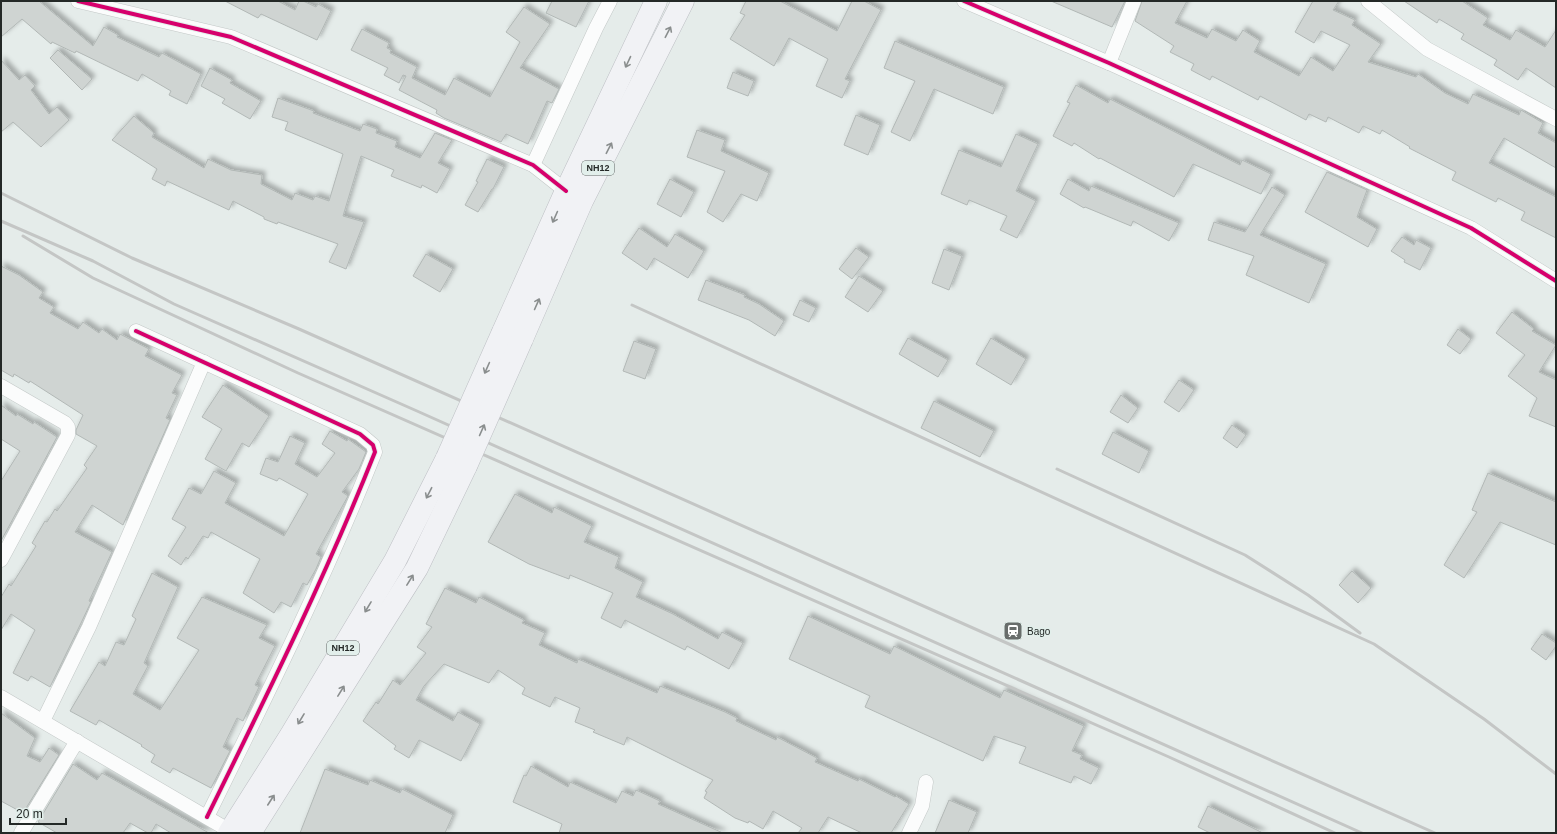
<svg xmlns="http://www.w3.org/2000/svg" width="1557" height="834" font-family="Helvetica,sans-serif">
	<style>
		.building { fill: #cfd4d2; stroke: #b2b8b6; filter: url(#shadow) }
		.lines { fill: none; stroke-linecap: round; stroke-linejoin: round }
		.minor-casing { stroke: #c3c8c7; stroke-width: 15 }
		.trunk-casing { stroke: #bdbfc4; stroke-width: 23 }
		.minor { stroke: #fbfcfc; stroke-width: 14 }
		.trunk { stroke: #f1f2f5; stroke-width: 22 }
		.rail { stroke: #c4c6c5; stroke-width: 3 }
		.trunk-bridge-casing { stroke: #bdbfc4; stroke-width: 23; stroke-linecap: butt }
		.trunk-bridge { stroke: #f1f2f5; stroke-width: 22 }
		.cycleway-casing { stroke: #e2efeb; stroke-width: 6 }
		.cycleway { stroke: #d6006c; stroke-width: 4 }
		.oneway { stroke: #8a8e8e }
		.labels { text-anchor: middle; dominant-baseline: central; stroke-width: 3; stroke-linejoin: round; paint-order: stroke }
		.shield { fill: #e2efeb; stroke: #5d6462; stroke-width: 1 }
		.shield-label { font-size: 9px; font-weight: bold; fill: #242927 }
		.poi-label { font-size: 10px; fill: #242927; stroke: #e2efeb; text-anchor: start }
	</style>
	<defs>
		<filter id="shadow"><feDropShadow dx="3.5" dy="-3.5" stdDeviation="2" flood-color="#0004"/></filter>
	</defs>
	<rect width="100%" height="100%" fill="#e5ecea"/>
	<!-- building -->
	<g class="building">
		<polygon points="1,1 39,1 93,46 104,27 118,35 117,37 159,57 162,53 201,74 187,104 169,95 171,91 142,74 138,81 76,51 75,53 52,42 51,44 22,19 1,37"/>
		<polygon points="225,1 278,1 295,10 299,1 303,1 316,7 318,4 331,11 317,40 261,14 258,18"/>
		<polygon points="552,1 589,1 576,27 546,13"/>
		<polygon points="746,1 780,1 837,31 852,1 864,1 881,10 845,79 850,81 842,98 816,86 828,59 789,38 774,66 730,39 745,15 740,13"/>
		<polygon points="1051,1 1125,1 1112,27"/>
		<polygon points="1142,1 1187,1 1175,23 1207,38 1212,29 1236,41 1243,30 1260,41 1254,52 1299,76 1311,57 1333,71 1350,45 1321,31 1314,43 1295,32 1313,1 1339,1 1333,10 1355,20 1352,25 1381,44 1368,62 1416,77 1418,74 1445,93 1468,104 1473,94 1519,115 1521,110 1543,123 1538,133 1556,143 1556,168 1504,138 1489,163 1556,197 1556,238 1521,220 1525,212 1498,198 1496,202 1452,180 1456,172 1409,148 1410,147 1382,130 1380,134 1363,126 1359,133 1328,117 1326,122 1309,114 1306,120 1260,96 1258,100 1212,76 1210,80 1191,70 1194,64 1170,52 1174,46 1135,21"/>
		<polygon points="1404,1 1462,1 1488,18 1483,25 1510,40 1516,30 1545,47 1556,30 1556,88 1526,68 1518,80 1494,65 1497,60 1461,39 1464,34 1439,19 1437,23"/>
		<polygon points="524,7 550,24 520,68 559,89 552,103 547,101 528,144 506,134 501,142 444,118 436,113 437,110 399,90 406,76 403,75 399,83 384,75 388,68 351,50 362,29 389,43 387,48 391,50 390,53 417,67 412,78 445,95 454,78 490,97 520,42 506,32"/>
		<polygon points="895,41 1004,87 993,114 934,89 910,141 891,132 915,81 884,68"/>
		<polygon points="58,50 92,79 82,90 50,58"/>
		<polygon points="1,60 19,80 25,75 35,86 31,90 49,114 57,107 69,120 41,147 13,122 1,132"/>
		<polygon points="210,68 232,80 230,83 261,101 250,119 222,103 225,99 201,86"/>
		<polygon points="733,72 754,81 748,96 727,88"/>
		<polygon points="1076,85 1108,103 1110,99 1240,165 1242,160 1271,174 1261,194 1193,164 1174,197 1100,158 1099,159 1074,143 1072,146 1053,136 1070,103 1067,102"/>
		<polygon points="278,98 314,111 313,113 360,131 363,124 377,129 376,133 397,141 395,147 420,158 435,133 452,140 438,163 450,169 437,193 422,185 421,188 391,176 394,170 361,156 343,216 364,222 346,269 329,262 338,244 278,222 277,224 264,219 264,217 233,201 229,210 167,181 165,186 152,179 157,169 112,140 134,116 154,133 152,137 204,168 208,159 231,170 262,175 261,184 292,200 295,193 313,200 315,196 329,201 343,154 285,130 288,122 272,117"/>
		<polygon points="856,115 880,125 868,155 844,145"/>
		<polygon points="697,130 725,140 721,151 769,173 757,201 741,194 723,222 707,212 725,171 687,157"/>
		<polygon points="1016,134 1038,144 1016,191 1036,201 1017,238 1000,230 1007,216 969,200 967,205 941,194 959,150 1001,167"/>
		<polygon points="487,159 504,167 493,189 492,189 478,212 465,205 478,182 476,181"/>
		<polygon points="1327,172 1367,190 1357,217 1377,229 1368,247 1305,212"/>
		<polygon points="670,179 694,192 681,217 657,204"/>
		<polygon points="1068,179 1089,191 1091,186 1179,223 1169,241 1133,221 1131,226 1085,207 1084,208 1060,194"/>
		<polygon points="1272,187 1285,195 1260,235 1326,264 1309,303 1246,275 1254,256 1208,240 1214,222 1245,232"/>
		<polygon points="639,228 667,247 675,234 704,251 688,278 654,258 647,270 622,253"/>
		<polygon points="1402,237 1414,245 1416,240 1431,248 1420,270 1404,262 1405,260 1391,251"/>
		<polygon points="856,248 869,257 852,279 839,269"/>
		<polygon points="944,249 962,256 949,290 932,283"/>
		<polygon points="426,254 453,269 440,292 413,276"/>
		<polygon points="1,266 19,275 43,292 39,298 54,307 50,313 78,329 83,322 99,333 102,329 117,340 120,334 149,349 145,356 182,375 172,393 177,395 166,418 170,420 123,525 92,505 75,532 112,552 89,601 91,602 81,623 50,687 31,676 28,681 13,673 35,630 11,614 1,630 1,597 9,584 11,586 36,546 32,543 45,521 47,522 55,509 57,511 87,468 84,465 97,446 76,434 76,430 83,415 30,381 29,383 14,374 13,377 1,370"/>
		<polygon points="859,276 883,291 868,312 845,297"/>
		<polygon points="706,280 745,295 744,297 759,304 784,321 775,336 749,320 698,300"/>
		<polygon points="800,300 816,308 809,322 793,315"/>
		<polygon points="1512,312 1534,329 1532,331 1556,345 1539,372 1556,380 1556,427 1529,416 1537,398 1508,376 1525,355 1496,333"/>
		<polygon points="1458,329 1471,339 1460,354 1447,345"/>
		<polygon points="908,338 948,360 938,377 899,354"/>
		<polygon points="991,338 1026,359 1011,385 976,364"/>
		<polygon points="634,341 656,349 645,379 623,371"/>
		<polygon points="1179,380 1194,390 1179,412 1164,402"/>
		<polygon points="223,385 269,416 249,447 242,443 226,471 205,459 222,429 202,417"/>
		<polygon points="1121,395 1138,408 1128,423 1110,412"/>
		<polygon points="934,401 994,431 980,457 921,428"/>
		<polygon points="1,405 16,416 17,414 33,424 34,422 57,437 1,541 1,481 20,451 1,439"/>
		<polygon points="1232,425 1246,435 1237,448 1223,438"/>
		<polygon points="330,431 347,441 348,439 366,452 359,469 342,492 348,496 316,554 321,557 316,569 307,585 303,583 291,607 281,602 274,613 243,593 260,559 211,532 208,538 203,536 188,559 186,557 181,565 168,556 186,527 172,519 189,488 201,494 214,471 236,483 225,503 284,536 308,494 279,478 277,481 260,474 266,458 278,462 290,436 305,443 295,464 317,477 335,453 322,444"/>
		<polygon points="1113,432 1149,451 1139,473 1102,454"/>
		<polygon points="1488,473 1556,502 1556,545 1500,522 1464,578 1444,565 1477,512 1472,510"/>
		<polygon points="515,494 552,513 554,507 592,526 584,542 619,557 615,568 643,582 636,597 673,614 718,639 722,632 743,643 729,669 687,646 685,650 625,620 621,628 601,618 613,593 570,575 569,579 529,564 488,542"/>
		<polygon points="1352,571 1371,588 1358,603 1339,585"/>
		<polygon points="152,573 178,587 144,663 148,666 133,694 160,710 199,650 177,638 202,597 267,625 259,638 275,646 255,685 259,687 243,721 237,718 223,747 230,751 211,788 173,768 170,773 151,762 155,755 141,746 142,745 99,720 96,725 70,711 99,662 105,666 116,642 124,645 136,619 132,616"/>
		<polygon points="445,588 476,603 479,597 524,620 522,623 545,633 539,645 577,663 578,659 657,693 660,686 725,712 737,718 736,721 776,740 777,737 817,758 815,762 858,781 859,779 895,797 896,796 909,804 891,833 862,833 828,817 818,833 798,833 802,828 773,811 763,829 749,821 748,823 735,818 704,798 707,792 705,791 713,780 627,737 624,745 593,732 595,730 575,722 580,708 555,697 550,707 522,694 525,688 498,670 489,683 444,664 424,686 416,700 453,721 458,712 480,724 461,761 419,740 409,758 394,749 396,746 363,721 376,702 378,704 393,680 400,685 426,653 417,647 432,627 426,624"/>
		<polygon points="808,616 890,654 894,646 1000,698 1004,690 1084,726 1072,751 1082,755 1080,759 1099,768 1091,784 1074,776 1071,783 1019,763 1026,747 994,736 983,761 865,707 870,696 789,659"/>
		<polygon points="1542,634 1556,643 1556,646 1546,660 1531,649"/>
		<polygon points="1,713 35,738 27,756 40,762 49,748 59,755 23,813 1,801"/>
		<polygon points="73,764 97,780 102,773 209,833 171,833 156,824 151,833 148,833 130,823 123,833 57,833 38,822"/>
		<polygon points="531,766 568,787 570,782 616,803 622,791 633,796 636,790 660,801 658,804 723,833 559,833 562,824 513,802 524,775 526,776"/>
		<polygon points="325,769 368,785 370,780 400,793 402,789 453,815 445,833 300,833"/>
		<polygon points="949,800 977,812 968,833 935,833"/>
		<polygon points="1208,806 1263,833 1210,833 1198,827"/>
	</g>
	<g class="lines">
		<!-- minor casing -->
		<g class="minor-casing">
			<g id="minor">
				<polyline points="78,1 231,37 533,165 566,191"/>
				<polyline points="964,1 1109,63 1471,228 1556,281"/>
				<polyline points="1368,1 1427,49 1556,119"/>
				<polyline points="1109,63 1134,1"/>
				<polyline points="533,165 596,28 610,1"/>
				<path d="M136,331L360,434L373,445L375,452C326,576 266,697 207,817"/>
				<polyline points="1,386 65,423 68,427 68,435 1,560"/>
				<polyline points="1,697 230,831"/>
				<polyline points="43,721 89,627 204,362"/>
				<polyline points="21,833 77,741"/>
				<polyline points="909,833 922,806 926,782"/>
			</g>
		</g>
		<!-- trunk casing -->
		<g class="trunk-casing">
			<g id="trunk">
				<polyline points="503,332 566,191 656,1"/>
				<polyline points="522,339 582,201 683,1"/>
				<polyline points="229,833 291,735 395,561 447,458"/>
				<polyline points="250,833 417,568 466,466"/>
			</g>
		</g>
		<!-- minor -->
		<use href="#minor" class="minor"/>
		<!-- trunk -->
		<use href="#trunk" class="trunk"/>
		<!-- rail -->
		<g class="rail">
			<polyline points="1,193 132,258 299,329 1435,833"/>
			<polyline points="1,221 93,261 174,304 417,411 1362,833"/>
			<polyline points="23,236 93,278 298,373 1169,757 1335,833"/>
			<polyline points="632,305 1374,644 1484,719 1556,774"/>
			<polyline points="1057,469 1245,555 1308,595 1360,633"/>
		</g>
		<!-- trunk-bridge casing -->
		<g class="trunk-bridge-casing">
			<g id="trunk-bridge">
				<polyline points="447,458 503,332"/>
				<polyline points="466,466 522,339"/>
			</g>
		</g>
		<!-- trunk-bridge -->
		<use href="#trunk-bridge" class="trunk-bridge"/>
		<!-- cycleway casing -->
		<g class="cycleway-casing">
			<g id="cycleway">
				<polyline points="78,1 231,37 533,165 566,191"/>
				<polyline points="964,1 1109,63 1471,228 1556,281"/>
				<path d="M136,331L360,434L373,445L375,452C326,576 266,697 207,817"/>
			</g>
		</g>
		<!-- cycleway -->
		<use href="#cycleway" class="cycleway"/>
	</g>
	<!-- one-way arrows -->
	<defs><path id="oneway-shaft" d="M-6 0H5M1.5-3L5.5 0L1.5 3" fill="none" stroke-width="1.6" stroke-linecap="round" stroke-linejoin="round"/></defs>
	<g class="oneway">
		<use href="#oneway-shaft" transform="translate(668 32) rotate(-63)"/>
		<use href="#oneway-shaft" transform="translate(628 62) rotate(115)"/>
		<use href="#oneway-shaft" transform="translate(609 148) rotate(-63)"/>
		<use href="#oneway-shaft" transform="translate(555 217) rotate(114)"/>
		<use href="#oneway-shaft" transform="translate(537 304) rotate(-66)"/>
		<use href="#oneway-shaft" transform="translate(487 368) rotate(114)"/>
		<use href="#oneway-shaft" transform="translate(482 430) rotate(-66)"/>
		<use href="#oneway-shaft" transform="translate(429 493) rotate(117)"/>
		<use href="#oneway-shaft" transform="translate(410 580) rotate(-58)"/>
		<use href="#oneway-shaft" transform="translate(368 607) rotate(121)"/>
		<use href="#oneway-shaft" transform="translate(341 691) rotate(-58)"/>
		<use href="#oneway-shaft" transform="translate(301 719) rotate(121)"/>
		<use href="#oneway-shaft" transform="translate(271 800) rotate(-57)"/>
	</g>
	<!-- icons -->
	<defs>
		<g id="station-square" transform="scale(1)"><rect x="-9" y="-9" width="18" height="18" rx="4" fill="#686d6b" stroke="#e2efeb"/><path d="M-3-6H3Q5-6 5-4V2Q5 4 3 4L4.5 6H3L1.5 4h-3L-3 6H-4.5L-3 4Q-5 4-5 2V-4Q-5-6-3-6ZM-3.5-4v3h7v-3ZM-3.5 1v1.5H-2V1ZM2 1v1.5H3.5V1Z" fill="#fff"/></g>
	</defs>
	<g fill-rule="evenodd">
		<use href="#station-square" x="1013" y="631"/>
	</g>
	<g class="labels">
		<!-- shield labels -->
		<g class="shield">
			<rect x="582" y="161" width="32" height="14" rx="3"/>
			<rect x="327" y="641" width="32" height="14" rx="3"/>
		</g>
		<g class="shield-label">
			<text x="598" y="168">NH12</text>
			<text x="343" y="648">NH12</text>
		</g>
		<!-- poi labels -->
		<g class="poi-label">
			<text x="1027" y="631">Bago</text>
		</g>
	</g>
	<!-- border -->
	<rect width="1557" height="834" fill="none" stroke="#242927" stroke-width="4"/>
	<!-- scale -->
	<path d="M10 818v6h56v-6" fill="none" stroke="#242927" stroke-width="2"/>
	<text x="16" y="818" font-size="12" fill="#242927" stroke="#e2efeb" stroke-width="3" paint-order="stroke">20 m</text>
</svg>
